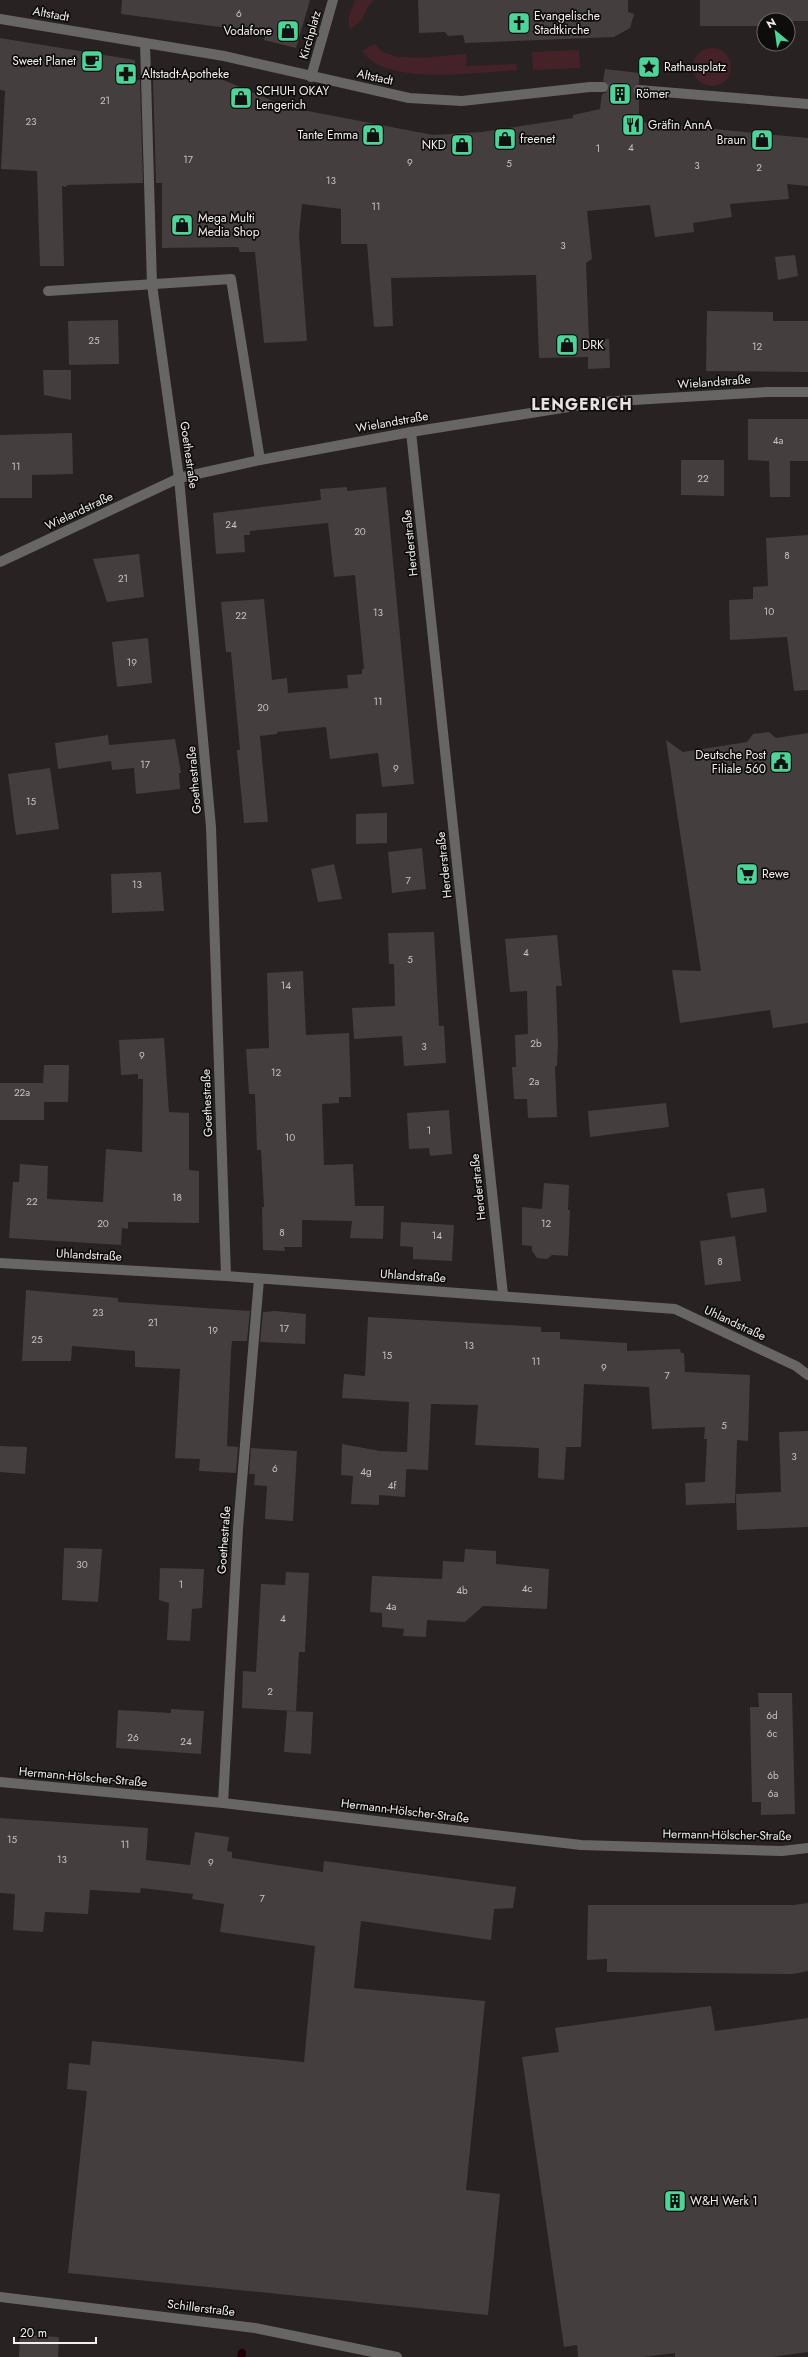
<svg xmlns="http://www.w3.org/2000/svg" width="808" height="2357" font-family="Jost,sans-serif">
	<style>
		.green { fill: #442227 }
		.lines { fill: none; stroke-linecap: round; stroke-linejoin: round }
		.stream { stroke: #1f0106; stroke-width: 8 }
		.building { fill: #443e3f }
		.street-tunnel { stroke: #464142; stroke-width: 10; stroke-dasharray: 10 5; stroke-linecap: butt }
		.street { stroke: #686565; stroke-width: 10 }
		.labels { text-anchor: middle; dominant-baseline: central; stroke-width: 3.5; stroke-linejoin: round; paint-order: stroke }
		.number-label { font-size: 10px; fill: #c6c2c3 }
		.street-label { font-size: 12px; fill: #f2eeef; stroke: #0f0c0c }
		.poi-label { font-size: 12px; fill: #f2eeef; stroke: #0f0c0c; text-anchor: start }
		.district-label { font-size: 16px; font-weight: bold; letter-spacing: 1px; fill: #eae2e2; stroke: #0f0c0c }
	</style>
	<rect width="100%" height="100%" fill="#282223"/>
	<!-- green -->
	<g class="green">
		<path d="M355,0H374C361,12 370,17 350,29L348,19Z"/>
		<path d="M375,44C388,66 444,55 466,54L467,66L516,64L517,70C478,72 386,87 362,51Z"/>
		<circle cx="712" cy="67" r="19"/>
		<polygon points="579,50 580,68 533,70 532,52"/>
	</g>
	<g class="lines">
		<!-- stream -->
		<polyline class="stream" points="241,2357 242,2353"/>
	</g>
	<!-- building -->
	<g class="building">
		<polygon points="122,0 310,0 296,48 264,40 266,33 121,14"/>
		<polygon points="418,0 628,0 628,12 634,14 630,28 614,37 465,43 463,35 448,36 445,32 419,33"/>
		<polygon points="700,0 808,0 808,21 793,21 793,26 788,26 788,20 764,20 764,26 700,26"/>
		<polygon points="0,38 135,60 135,80 140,80 143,183 67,185 66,187 62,186 64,266 40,266 37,171 1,169 5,91 0,90"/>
		<polygon points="605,69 639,73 639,84 634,86 633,90 635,95 639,96 639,122 808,138 808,186 787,184 789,199 730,204 732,217 693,223 694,232 655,237 650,205 587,211 592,259 586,263 589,340 609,339 610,368 588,369 588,357 539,358 536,275 391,278 393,326 374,327 367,244 341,244 341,209 302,204 299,235 307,341 264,343 255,252 240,252 238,247 162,248 162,183 156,183 153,80 221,79 287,107 433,135 482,132 573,118 573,115 600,109 602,94 607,92 609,87 608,83 603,81"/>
		<polygon points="795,255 798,276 778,280 775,257"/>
		<polygon points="707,311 773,312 773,321 808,321 808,372 706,371"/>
		<polygon points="118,320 119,364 69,365 68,321"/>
		<polygon points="43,370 71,370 71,400 44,395"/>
		<polygon points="748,419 808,419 808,461 790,461 790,497 770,497 769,461 748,460"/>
		<polygon points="72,433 73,474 32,475 32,498 0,498 0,435"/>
		<polygon points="681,460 724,460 724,496 681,495"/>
		<polygon points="347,487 347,491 386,487 414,784 382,787 378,753 330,759 326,727 277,732 277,734 260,736 268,822 244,823 237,750 240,750 231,652 226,652 221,602 264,599 272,680 287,678 288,693 348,688 347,675 362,674 362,669 364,669 355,575 334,577 328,523 250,531 250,535 244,535 245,552 216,554 213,513 321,500 320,489"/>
		<polygon points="808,535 808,690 794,691 787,637 730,640 729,600 753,599 753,587 768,586 766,538"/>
		<polygon points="139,554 144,597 107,602 93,559"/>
		<polygon points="148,638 152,683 117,687 112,642"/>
		<polygon points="769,732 776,738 808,733 808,1023 773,1028 770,1010 680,1023 672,970 701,971 666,740 683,752 747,742 753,734"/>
		<polygon points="108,735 109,745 175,739 181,773 179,773 180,789 136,794 134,768 112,770 111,761 58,769 55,743"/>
		<polygon points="50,768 59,829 16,835 8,774"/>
		<polygon points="387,813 387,843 356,844 356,814"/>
		<polygon points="422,848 426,889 392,893 388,852"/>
		<polygon points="334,864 342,899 318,902 311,869"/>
		<polygon points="161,872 164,911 112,913 111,874"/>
		<polygon points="434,932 439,1026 444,1026 446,1063 404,1066 402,1036 354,1039 352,1008 395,1006 394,964 389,964 388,933"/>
		<polygon points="557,935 562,986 556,986 558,1044 557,1066 555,1066 557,1117 528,1118 527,1099 514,1099 512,1067 516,1067 515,1035 528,1034 527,991 510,992 505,939"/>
		<polygon points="303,971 306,1035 349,1033 351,1097 339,1097 339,1103 322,1104 324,1165 353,1164 355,1206 384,1206 383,1239 350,1238 352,1221 302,1220 302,1247 284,1247 285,1251 263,1250 262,1207 264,1207 261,1150 257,1150 255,1094 249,1094 246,1049 269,1048 267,973"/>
		<polygon points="164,1038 169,1112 189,1113 189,1170 199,1171 199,1223 128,1222 128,1229 122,1228 121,1245 9,1238 13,1182 19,1182 20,1164 48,1166 47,1199 103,1202 106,1149 142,1152 143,1079 138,1079 138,1074 121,1075 119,1040"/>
		<polygon points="44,1065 69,1065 68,1102 44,1102 44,1120 0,1120 0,1083 43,1083"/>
		<polygon points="666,1103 669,1127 590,1137 588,1111"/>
		<polygon points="449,1110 452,1154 430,1156 429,1148 409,1149 407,1113"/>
		<polygon points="544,1183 569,1185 568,1210 570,1210 568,1256 552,1255 547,1259 537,1258 532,1251 532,1246 522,1245 522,1207 542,1209"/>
		<polygon points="764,1188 767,1212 731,1218 727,1193"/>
		<polygon points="401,1222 454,1225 452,1261 413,1259 413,1247 400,1246"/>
		<polygon points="735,1236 741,1281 705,1285 700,1241"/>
		<polygon points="26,1290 118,1298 118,1302 250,1311 247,1341 232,1341 231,1351 227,1446 238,1447 236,1473 199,1471 200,1459 175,1458 180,1369 135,1367 135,1351 72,1346 71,1361 22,1361"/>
		<polygon points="275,1311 306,1314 305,1344 260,1342 263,1312"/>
		<polygon points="368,1317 541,1327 541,1332 560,1332 560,1339 627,1343 627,1351 680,1349 681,1353 684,1353 685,1372 750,1375 748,1441 737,1440 735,1503 686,1505 685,1483 705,1482 707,1439 704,1439 705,1427 652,1429 649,1387 584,1384 581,1447 566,1447 564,1480 538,1478 539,1448 475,1445 478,1405 431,1404 428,1470 406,1469 407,1453 405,1497 379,1495 379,1505 351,1504 353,1476 341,1475 342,1444 380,1451 407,1452 409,1402 342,1398 344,1374 365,1376"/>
		<polygon points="808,1431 808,1527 737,1530 736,1494 781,1492 779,1432"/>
		<polygon points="0,1446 27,1447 25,1474 0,1472"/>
		<polygon points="251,1448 297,1451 293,1521 265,1519 267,1486 254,1485 255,1474 249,1474"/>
		<polygon points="64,1548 102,1549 98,1602 62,1600"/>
		<polygon points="465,1549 496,1551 496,1564 549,1569 547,1609 483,1606 465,1622 427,1620 426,1637 403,1636 404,1629 382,1627 382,1613 370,1612 372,1576 442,1579 443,1561 464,1562"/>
		<polygon points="160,1568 204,1569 202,1608 192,1609 190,1641 167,1640 169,1603 159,1600"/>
		<polygon points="286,1572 309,1573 305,1652 299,1652 296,1711 242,1708 243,1671 256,1672 261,1584 285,1585"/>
		<polygon points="758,1693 792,1693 795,1814 761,1815 761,1802 752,1802 750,1707 759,1707"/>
		<polygon points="171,1709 204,1711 201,1754 116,1748 118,1710 171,1713"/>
		<polygon points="287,1711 313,1712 311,1754 284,1752"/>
		<polygon points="0,1818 148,1828 146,1860 190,1865 195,1832 229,1837 227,1851 232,1852 232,1858 323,1872 324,1861 516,1887 513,1908 494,1909 491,1940 361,1921 354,1988 485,2001 466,2190 500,2194 488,2315 68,2273 87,2091 67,2089 69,2063 90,2065 92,2041 304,2062 315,1946 220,1932 224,1904 192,1899 193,1894 141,1888 140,1893 90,1890 88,1914 45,1912 43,1932 13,1930 15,1894 0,1893"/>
		<polygon points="808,1903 808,1971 793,1974 607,1972 607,1959 587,1960 588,1905 794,1905"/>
		<polygon points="711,2006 715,2031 808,2018 808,2352 772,2357 675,2357 675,2353 643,2357 578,2357 577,2345 564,2347 522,2057 559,2052 555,2028"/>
		<polygon points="20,2335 59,2337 58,2357 19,2357"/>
	</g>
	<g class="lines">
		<!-- street-tunnel -->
		<polyline class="street-tunnel" points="603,87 639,90"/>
		<!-- street -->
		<g class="street">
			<polyline points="0,19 224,56 409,98 462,101 590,87 603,87"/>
			<polyline points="145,43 152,285 179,478 211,827 226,1276"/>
			<polyline points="311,77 333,0"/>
			<polyline points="639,90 808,104"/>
			<polyline points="48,291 231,279 260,460"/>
			<polyline points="411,432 503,1295"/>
			<polyline points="0,562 179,478 260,460 411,432 600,402 767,392 808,392"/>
			<polyline points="0,1263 226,1276 675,1309 796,1366 808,1375"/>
			<polyline points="0,1782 223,1803 581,1845 782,1851 808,1848"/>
			<polyline points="223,1803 238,1528 259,1279"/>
			<polyline points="0,2297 255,2328 397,2357"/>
		</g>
	</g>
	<!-- icons -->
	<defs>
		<g id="church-square" transform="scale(1.15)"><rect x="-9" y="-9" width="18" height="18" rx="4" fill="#4ed399" stroke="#0f0c0c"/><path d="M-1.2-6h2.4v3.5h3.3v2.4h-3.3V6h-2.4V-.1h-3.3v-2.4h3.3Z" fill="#111"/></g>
		<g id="shop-square" transform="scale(1.15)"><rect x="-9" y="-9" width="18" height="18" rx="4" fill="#4ed399" stroke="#0f0c0c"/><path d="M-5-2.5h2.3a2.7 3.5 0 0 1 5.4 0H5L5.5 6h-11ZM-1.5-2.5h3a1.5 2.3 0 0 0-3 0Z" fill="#111"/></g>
		<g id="cafe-square" transform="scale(1.15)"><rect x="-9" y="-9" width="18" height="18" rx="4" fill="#4ed399" stroke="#0f0c0c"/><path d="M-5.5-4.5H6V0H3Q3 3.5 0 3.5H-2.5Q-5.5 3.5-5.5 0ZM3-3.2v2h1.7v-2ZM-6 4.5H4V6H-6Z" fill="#111"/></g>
		<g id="sight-square" transform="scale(1.15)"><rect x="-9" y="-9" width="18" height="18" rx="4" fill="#4ed399" stroke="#0f0c0c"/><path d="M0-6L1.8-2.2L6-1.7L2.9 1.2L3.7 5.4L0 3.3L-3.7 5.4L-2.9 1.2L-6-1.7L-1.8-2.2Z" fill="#111"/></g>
		<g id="pharmacy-square" transform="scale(1.15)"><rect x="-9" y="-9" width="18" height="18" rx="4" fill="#4ed399" stroke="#0f0c0c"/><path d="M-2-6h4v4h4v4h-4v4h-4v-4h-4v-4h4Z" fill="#111"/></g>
		<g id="building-square" transform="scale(1.15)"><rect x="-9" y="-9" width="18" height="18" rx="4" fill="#4ed399" stroke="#0f0c0c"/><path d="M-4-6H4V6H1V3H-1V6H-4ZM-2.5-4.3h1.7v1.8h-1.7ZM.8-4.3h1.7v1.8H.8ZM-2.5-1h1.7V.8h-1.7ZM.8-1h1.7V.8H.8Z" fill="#111"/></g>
		<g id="restaurant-square" transform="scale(1.15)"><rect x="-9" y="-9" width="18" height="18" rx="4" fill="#4ed399" stroke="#0f0c0c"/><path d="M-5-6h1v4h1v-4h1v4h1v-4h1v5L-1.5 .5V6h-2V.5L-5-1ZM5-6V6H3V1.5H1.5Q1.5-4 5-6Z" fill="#111"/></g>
		<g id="civic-square" transform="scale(1.15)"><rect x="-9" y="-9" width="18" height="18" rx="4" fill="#4ed399" stroke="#0f0c0c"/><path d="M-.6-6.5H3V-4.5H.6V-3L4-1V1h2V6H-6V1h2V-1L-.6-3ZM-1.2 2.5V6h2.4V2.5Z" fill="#111"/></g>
		<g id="supermarket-square" transform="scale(1.15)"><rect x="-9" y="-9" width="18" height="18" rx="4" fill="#4ed399" stroke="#0f0c0c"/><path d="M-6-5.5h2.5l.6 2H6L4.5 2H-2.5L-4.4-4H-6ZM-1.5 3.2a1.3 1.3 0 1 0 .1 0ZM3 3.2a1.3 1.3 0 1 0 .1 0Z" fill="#111"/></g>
	</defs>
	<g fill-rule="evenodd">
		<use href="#church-square" x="519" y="23"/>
		<use href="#shop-square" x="288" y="31"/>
		<use href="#cafe-square" x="92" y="61"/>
		<use href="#sight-square" x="649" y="67"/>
		<use href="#pharmacy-square" x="126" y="74"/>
		<use href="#building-square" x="620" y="94"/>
		<use href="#shop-square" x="241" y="98"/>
		<use href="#restaurant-square" x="633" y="125"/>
		<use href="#shop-square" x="373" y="135"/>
		<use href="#shop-square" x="505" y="139"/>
		<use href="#shop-square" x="762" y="140"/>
		<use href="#shop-square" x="462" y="145"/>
		<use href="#shop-square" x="182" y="225"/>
		<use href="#shop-square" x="567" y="345"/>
		<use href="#civic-square" x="781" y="762"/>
		<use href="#supermarket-square" x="747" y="874"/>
		<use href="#building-square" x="675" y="2201"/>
	</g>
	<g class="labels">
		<!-- number labels -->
		<g class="number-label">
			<text x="239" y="13">6</text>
			<text x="105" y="100">21</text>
			<text x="31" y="121">23</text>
			<text x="631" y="147">4</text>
			<text x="598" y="148">1</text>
			<text x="188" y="159">17</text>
			<text x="410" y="162">9</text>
			<text x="509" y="163">5</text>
			<text x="697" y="165">3</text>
			<text x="759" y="167">2</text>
			<text x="331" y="180">13</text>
			<text x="376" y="206">11</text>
			<text x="563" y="245">3</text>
			<text x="94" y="340">25</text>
			<text x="757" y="346">12</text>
			<text x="778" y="440">4a</text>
			<text x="16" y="466">11</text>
			<text x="703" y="478">22</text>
			<text x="231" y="524">24</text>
			<text x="360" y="531">20</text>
			<text x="787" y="555">8</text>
			<text x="123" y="578">21</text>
			<text x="769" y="611">10</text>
			<text x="378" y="612">13</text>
			<text x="241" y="615">22</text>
			<text x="132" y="662">19</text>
			<text x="378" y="701">11</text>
			<text x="263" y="707">20</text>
			<text x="145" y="764">17</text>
			<text x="396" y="768">9</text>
			<text x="31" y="801">15</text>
			<text x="408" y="880">7</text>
			<text x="137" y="884">13</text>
			<text x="526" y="952">4</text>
			<text x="410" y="959">5</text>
			<text x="286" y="985">14</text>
			<text x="536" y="1043">2b</text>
			<text x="424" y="1046">3</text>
			<text x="142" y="1055">9</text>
			<text x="276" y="1072">12</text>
			<text x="534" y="1081">2a</text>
			<text x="22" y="1092">22a</text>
			<text x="429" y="1130">1</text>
			<text x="290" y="1137">10</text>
			<text x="177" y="1197">18</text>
			<text x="32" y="1201">22</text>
			<text x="103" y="1223">20</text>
			<text x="546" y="1223">12</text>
			<text x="282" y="1232">8</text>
			<text x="437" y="1235">14</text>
			<text x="720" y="1261">8</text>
			<text x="98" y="1312">23</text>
			<text x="153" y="1322">21</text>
			<text x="284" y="1328">17</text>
			<text x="213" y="1330">19</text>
			<text x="37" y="1339">25</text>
			<text x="469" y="1345">13</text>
			<text x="387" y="1355">15</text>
			<text x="536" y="1361">11</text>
			<text x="604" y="1367">9</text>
			<text x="667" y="1375">7</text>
			<text x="724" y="1425">5</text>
			<text x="794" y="1456">3</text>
			<text x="275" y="1468">6</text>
			<text x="366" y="1471">4g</text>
			<text x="392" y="1485">4f</text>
			<text x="82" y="1564">30</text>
			<text x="181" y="1584">1</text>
			<text x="527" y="1588">4c</text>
			<text x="462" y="1590">4b</text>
			<text x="391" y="1606">4a</text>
			<text x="283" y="1618">4</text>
			<text x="270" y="1691">2</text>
			<text x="772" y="1715">6d</text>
			<text x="772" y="1733">6c</text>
			<text x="133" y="1737">26</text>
			<text x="186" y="1741">24</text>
			<text x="773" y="1775">6b</text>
			<text x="773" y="1793">6a</text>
			<text x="12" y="1839">15</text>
			<text x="125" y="1844">11</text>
			<text x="62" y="1859">13</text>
			<text x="211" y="1862">9</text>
			<text x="262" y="1898">7</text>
		</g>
		<!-- street labels -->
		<g class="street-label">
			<text transform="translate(51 14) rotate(10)">Altstadt</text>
			<text transform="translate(310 35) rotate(-74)">Kirchplatz</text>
			<text transform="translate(375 77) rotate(12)">Altstadt</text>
			<text transform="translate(714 382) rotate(-4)">Wielandstraße</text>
			<text transform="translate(392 422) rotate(-10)">Wielandstraße</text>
			<text transform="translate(189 455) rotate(82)">Goethestraße</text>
			<text transform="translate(79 511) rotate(-25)">Wielandstraße</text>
			<text transform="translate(410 543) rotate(-96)">Herderstraße</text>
			<text transform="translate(194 780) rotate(-95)">Goethestraße</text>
			<text transform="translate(444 865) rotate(-96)">Herderstraße</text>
			<text transform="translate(207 1103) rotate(-92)">Goethestraße</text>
			<text transform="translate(478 1187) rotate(-96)">Herderstraße</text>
			<text transform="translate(89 1255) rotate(3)">Uhlandstraße</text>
			<text transform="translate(413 1276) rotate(4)">Uhlandstraße</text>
			<text transform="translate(735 1323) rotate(25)">Uhlandstraße</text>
			<text transform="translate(224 1540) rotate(-86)">Goethestraße</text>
			<text transform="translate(83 1777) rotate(5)">Hermann-Hölscher-Straße</text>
			<text transform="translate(405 1811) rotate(7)">Hermann-Hölscher-Straße</text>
			<text transform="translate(727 1835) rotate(1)">Hermann-Hölscher-Straße</text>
			<text transform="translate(201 2308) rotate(7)">Schillerstraße</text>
		</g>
		<!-- poi labels -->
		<g class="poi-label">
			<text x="534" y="16">Evangelische<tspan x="534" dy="14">Stadtkirche</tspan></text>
			<text x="272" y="31" text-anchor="end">Vodafone</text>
			<text x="76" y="61" text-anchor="end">Sweet Planet</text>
			<text x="664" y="67">Rathausplatz</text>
			<text x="142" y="74">Altstadt-Apotheke</text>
			<text x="256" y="91">SCHUH OKAY<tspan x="256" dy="14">Lengerich</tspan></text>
			<text x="636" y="94">Römer</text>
			<text x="648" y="125">Gräfin AnnA</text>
			<text x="358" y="135" text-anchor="end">Tante Emma</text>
			<text x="520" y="139">freenet</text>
			<text x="746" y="140" text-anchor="end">Braun</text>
			<text x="446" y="145" text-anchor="end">NKD</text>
			<text x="198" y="218">Mega Multi<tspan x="198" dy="14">Media Shop</tspan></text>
			<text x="582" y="345">DRK</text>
			<text x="766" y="755" text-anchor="end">Deutsche Post<tspan x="766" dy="14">Filiale 560</tspan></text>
			<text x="762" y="874">Rewe</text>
			<text x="690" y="2201">W&amp;H Werk 1</text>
		</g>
		<!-- district labels -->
		<g class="district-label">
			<text x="582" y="404">LENGERICH</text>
		</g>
	</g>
	<!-- north arrow -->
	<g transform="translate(776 32) rotate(331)"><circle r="19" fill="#0f0c0c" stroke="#6a6667"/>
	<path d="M0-3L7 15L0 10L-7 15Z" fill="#4ed399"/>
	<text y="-6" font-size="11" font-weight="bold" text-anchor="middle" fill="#f2eeef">N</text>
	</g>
	<!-- scale -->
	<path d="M14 2337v6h82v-6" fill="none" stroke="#f2eeef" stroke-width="2"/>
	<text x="20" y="2337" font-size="12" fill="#f2eeef" stroke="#0f0c0c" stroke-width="3" paint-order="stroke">20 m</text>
</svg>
